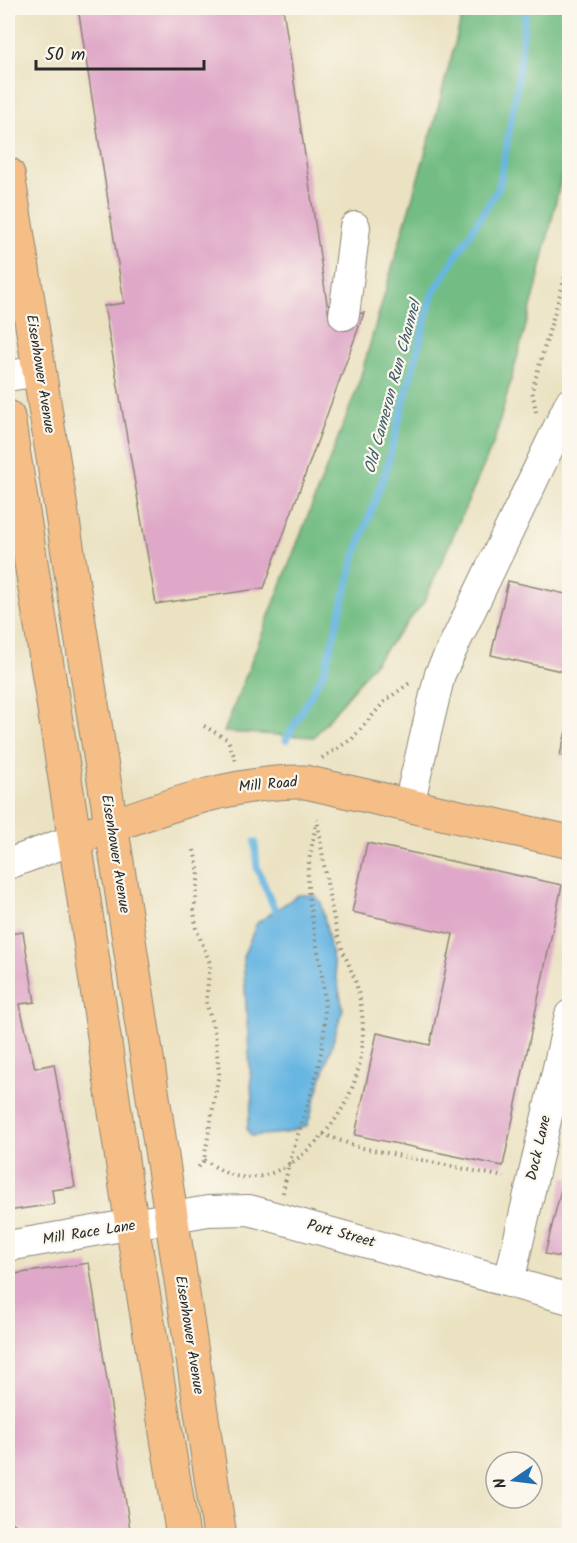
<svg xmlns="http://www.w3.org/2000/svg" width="577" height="1543" font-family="Kalam,sans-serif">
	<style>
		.forest { fill: #73bd84; stroke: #4f7458; stroke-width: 1.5 }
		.water { fill: #68b6e2; stroke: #4a7086; stroke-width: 1.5 }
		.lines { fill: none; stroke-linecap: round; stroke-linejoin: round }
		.stream { stroke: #68b6e2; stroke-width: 7 }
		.building { fill: #dfa8c8 }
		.minor-casing { stroke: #8b8676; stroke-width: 32 }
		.major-casing { stroke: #8b8676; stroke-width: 35 }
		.path { stroke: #8b8676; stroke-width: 4; stroke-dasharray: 1.5 4.5; stroke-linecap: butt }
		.minor { stroke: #fff; stroke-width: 30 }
		.major { stroke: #f5be86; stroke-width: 33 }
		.labels { text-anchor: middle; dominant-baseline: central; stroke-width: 4.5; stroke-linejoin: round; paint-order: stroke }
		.street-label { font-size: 15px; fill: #2b2b2b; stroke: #fbf7ec }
		.water-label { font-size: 16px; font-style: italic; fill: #405c6b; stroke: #fbf7ec }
	</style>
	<rect width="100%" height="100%" fill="#fbf7ec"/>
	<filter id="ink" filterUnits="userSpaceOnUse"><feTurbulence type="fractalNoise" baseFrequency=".0167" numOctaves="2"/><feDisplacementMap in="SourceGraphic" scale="12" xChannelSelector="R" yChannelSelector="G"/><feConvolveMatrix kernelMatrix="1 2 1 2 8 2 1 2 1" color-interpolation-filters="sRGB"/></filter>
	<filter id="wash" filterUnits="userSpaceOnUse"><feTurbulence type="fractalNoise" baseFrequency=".008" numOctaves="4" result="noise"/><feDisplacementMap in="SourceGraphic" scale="24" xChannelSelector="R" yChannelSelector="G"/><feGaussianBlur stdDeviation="1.35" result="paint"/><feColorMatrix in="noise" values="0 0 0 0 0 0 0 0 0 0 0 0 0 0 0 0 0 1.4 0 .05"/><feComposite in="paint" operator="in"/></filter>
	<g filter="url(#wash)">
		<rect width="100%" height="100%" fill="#ebe2c2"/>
		<!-- forest -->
		<polygon class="forest" points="464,8 569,8 569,144 536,289 494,442 424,602 314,737 224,732 357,389 434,123"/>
		<!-- water -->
		<polygon class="water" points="298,895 315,895 321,902 343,1009 307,1126 285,1133 251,1136 247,1129 252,1100 243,957 257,923"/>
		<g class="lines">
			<!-- stream -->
			<g class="stream">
				<polyline points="286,740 325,669 356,553 386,470 432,295 499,187 517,87 526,8"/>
				<polyline points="255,842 257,868 275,910"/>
			</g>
		</g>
		<g id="blocks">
			<!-- building -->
			<g class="building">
				<polygon points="78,8 283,8 329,317 364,313 264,588 156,604 104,306 124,303"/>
				<polygon points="508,581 570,595 570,688 565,672 491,655"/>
				<polygon points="570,716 570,757 560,755"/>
				<polygon points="367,843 562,885 503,1166 355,1135 377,1033 430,1045 453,934 352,912"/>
				<polygon points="8,927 10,934 23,932 35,1002 20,1004 22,1015 35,1068 54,1064 75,1187 52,1190 54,1204 8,1211"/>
				<polygon points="564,1177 570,1178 570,1259 545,1254"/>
				<polygon points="89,1263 131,1536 31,1536 8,1519 8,1275"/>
			</g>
		</g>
	</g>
	<g filter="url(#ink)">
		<use href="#blocks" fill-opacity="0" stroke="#8b8676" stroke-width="1.5"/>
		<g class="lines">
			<!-- minor casing -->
			<g class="minor-casing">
				<g id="minor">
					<polyline points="344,315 355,227"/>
					<polyline points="8,376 39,371"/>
					<polyline points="409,804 440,674 570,403"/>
					<polyline points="8,864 75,839"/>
					<polyline points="8,1246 208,1211 249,1210 570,1299"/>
					<polyline points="509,1282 570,1015"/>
				</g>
			</g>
			<!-- major casing -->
			<g class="major-casing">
				<g id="major">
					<polyline points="8,174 120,881 220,1536"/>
					<polyline points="8,417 83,893 127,1194 183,1536"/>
					<path d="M91,833C160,809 230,781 305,782L570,842"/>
				</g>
			</g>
			<!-- path -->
			<g class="path">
				<polyline points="536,412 532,390 570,260"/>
				<polyline points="204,726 228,740 236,761"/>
				<polyline points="322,758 352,739 386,700 411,682"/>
				<polyline points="194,850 199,873 194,911 196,928 210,963 206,1002 215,1034 219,1073 204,1160 197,1169"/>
				<polyline points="323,1134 358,1147 504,1177"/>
				<path d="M204,1160C213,1165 222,1172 232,1175C257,1183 285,1170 303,1154C354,1112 374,1051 357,987C352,968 341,951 337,932C328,895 323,857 317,819"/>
				<path d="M283,1193C292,1139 318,1088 324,1033C329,983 312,936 308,887C306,866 313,844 316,823"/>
			</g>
			<!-- minor -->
			<use href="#minor" class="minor"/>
			<!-- major -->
			<use href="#major" class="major"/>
		</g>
	</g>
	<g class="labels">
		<!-- street labels -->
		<g class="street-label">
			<text transform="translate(40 374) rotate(81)">Eisenhower Avenue</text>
			<text transform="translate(268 785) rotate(-5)">Mill Road</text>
			<text transform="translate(115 854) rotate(81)">Eisenhower Avenue</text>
			<text transform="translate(539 1148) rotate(-77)">Dock Lane</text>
			<text transform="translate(89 1233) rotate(-9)">Mill Race Lane</text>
			<text transform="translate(341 1234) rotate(15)">Port Street</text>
			<text transform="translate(189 1335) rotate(81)">Eisenhower Avenue</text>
		</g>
		<!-- water labels -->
		<g class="water-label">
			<text transform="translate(393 387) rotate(-75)">Old Cameron Run Channel</text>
		</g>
	</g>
	<!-- margin -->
	<rect width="577" height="1543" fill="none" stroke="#fbf7ec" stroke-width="30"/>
	<!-- north arrow -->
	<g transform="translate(514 1480) rotate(256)"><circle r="28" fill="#fbf7ec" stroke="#a8a59f" stroke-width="1.5"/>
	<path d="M0-4.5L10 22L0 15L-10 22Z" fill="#1f6fb2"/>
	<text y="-9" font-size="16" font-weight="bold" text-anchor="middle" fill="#2b2b2b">N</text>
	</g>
	<!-- scale -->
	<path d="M36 60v9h168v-9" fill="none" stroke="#2b2b2b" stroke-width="3"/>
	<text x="45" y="60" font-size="18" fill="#2b2b2b" stroke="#fbf7ec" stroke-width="4.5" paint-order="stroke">50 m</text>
</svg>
